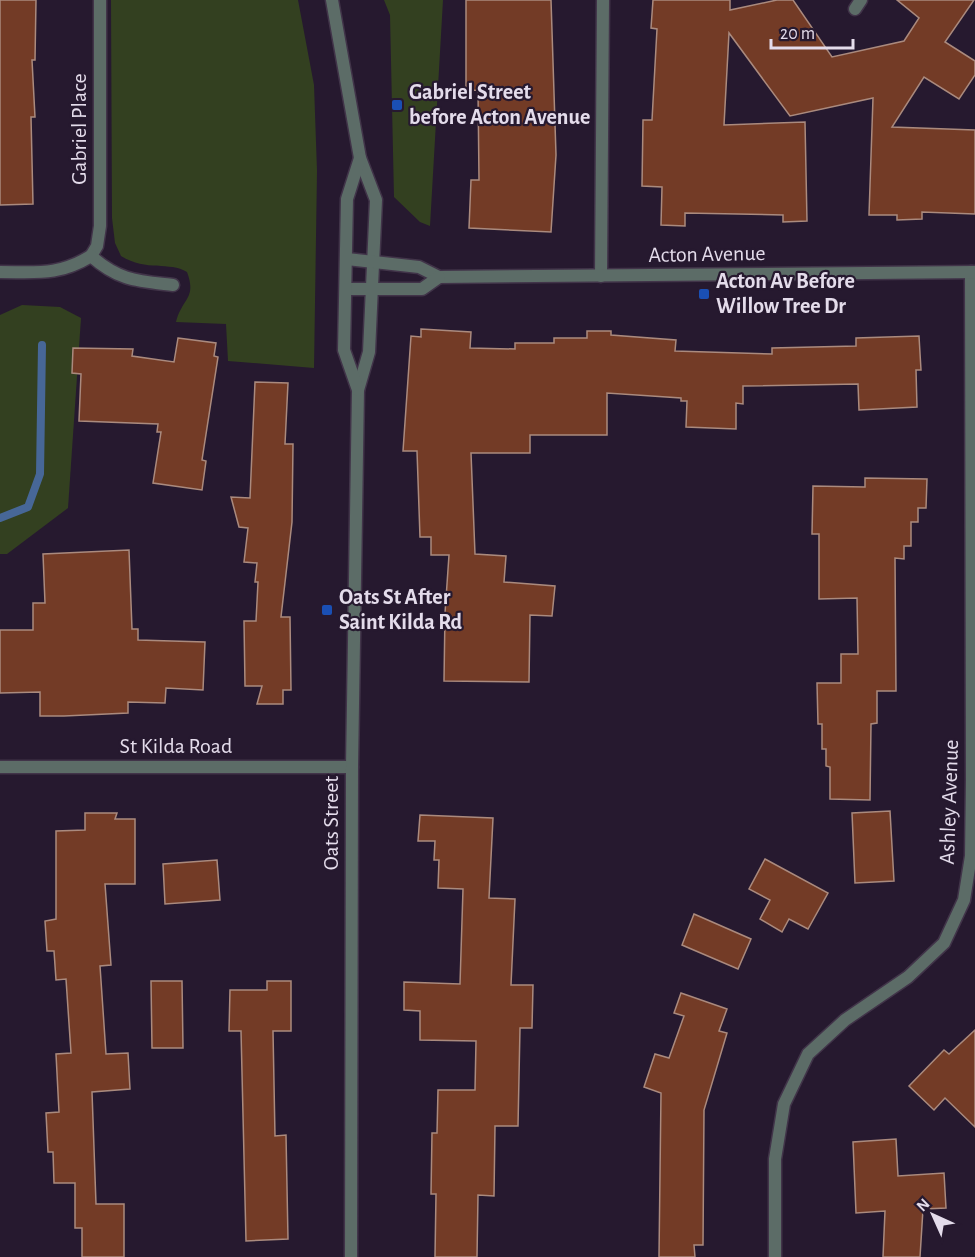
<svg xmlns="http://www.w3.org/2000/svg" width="975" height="1257" font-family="'Alegreya Sans',sans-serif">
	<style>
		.green { fill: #334020 }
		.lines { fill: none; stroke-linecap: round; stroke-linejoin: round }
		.stream { stroke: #476797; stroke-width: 8 }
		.building { fill: #733b26; stroke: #aa8a7e; stroke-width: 1.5 }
		.minor-casing { stroke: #413449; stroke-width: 15 }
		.tertiary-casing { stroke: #413449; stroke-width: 15 }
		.minor { stroke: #5c6c67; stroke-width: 12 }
		.tertiary { stroke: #5c6c67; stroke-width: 12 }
		.transit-dot { fill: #1a4fb4; stroke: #26192f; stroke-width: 2 }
		.labels { text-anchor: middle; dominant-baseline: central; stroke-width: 4.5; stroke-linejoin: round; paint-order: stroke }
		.poi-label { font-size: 22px; font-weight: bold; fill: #e4dceb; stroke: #26192f; text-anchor: start }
		.street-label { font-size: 22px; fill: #e4dceb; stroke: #26192f }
	</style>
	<rect width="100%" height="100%" fill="#26192f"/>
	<!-- green -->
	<g class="green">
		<path d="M111,0H298L314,85L317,171L314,368L228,361L226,324L176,322C182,298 197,299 187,272C169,261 147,272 121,256L115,243L112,218Z"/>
		<polygon points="384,0 443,0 430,226 420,222 394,197 390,15"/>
		<polygon points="22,305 60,307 81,318 68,508 7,554 0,554 0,315"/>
	</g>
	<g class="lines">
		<!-- stream -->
		<polyline class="stream" points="0,518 28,507 40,474 42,345"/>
	</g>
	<!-- building -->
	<g class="building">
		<polygon points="0,0 36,0 35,60 32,60 35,117 31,117 33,204 0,205"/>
		<polygon points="466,0 551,0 556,155 551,232 469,228 471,180 479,180 478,90 466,91"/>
		<polygon points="653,0 730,0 730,10 777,0 793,0 832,57 904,41 919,18 897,0 974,0 945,42 975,61 975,75 959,99 924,77 892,127 975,130 975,214 922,212 922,219 897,220 897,215 869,215 873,98 790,116 729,33 724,125 805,122 807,221 783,222 783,215 685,213 685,226 661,225 662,187 642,186 643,120 652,120 657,29 651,28"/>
		<polygon points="421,329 471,332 470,348 515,349 515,343 554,343 554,338 587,338 587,331 611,331 611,335 676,340 675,351 772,354 772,348 856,346 856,338 919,336 921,370 916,370 917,407 859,410 858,384 743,386 743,404 736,403 736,429 686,427 687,401 681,401 681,398 607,393 607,435 530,435 530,453 471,453 475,554 506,556 504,582 555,586 552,616 530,615 529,682 444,681 445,613 449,555 431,555 431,537 420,537 417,451 403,451 411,336 421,337"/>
		<polygon points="178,338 216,343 214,356 218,357 202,460 206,461 202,490 153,483 161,432 157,432 158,424 79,421 81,374 72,373 73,348 133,349 132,356 174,362"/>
		<polygon points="255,382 288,383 285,444 293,444 292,522 281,617 290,617 291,690 283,690 283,704 257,704 262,686 245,686 244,621 256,621 258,582 255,582 257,563 244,562 248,528 239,527 231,497 250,498"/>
		<polygon points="865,478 927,479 926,508 918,508 918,522 911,522 911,546 904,546 904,559 895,558 896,691 877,691 877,723 871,724 870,800 830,799 830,767 826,766 826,749 822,749 822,724 818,724 817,683 841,683 841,654 858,654 857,598 819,599 819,534 812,534 813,486 865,487"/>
		<polygon points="129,550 132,629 138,629 138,640 205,642 203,690 166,688 165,703 128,702 128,713 64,716 40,716 40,692 0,693 0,630 33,630 33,603 45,603 43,554"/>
		<polygon points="890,811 894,881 855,883 852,813"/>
		<polygon points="85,813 117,813 115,819 135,819 135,884 105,884 111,965 100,966 106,1054 128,1053 130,1089 92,1092 96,1204 124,1204 124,1257 82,1257 82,1228 75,1228 75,1183 54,1183 53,1152 48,1152 46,1113 59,1112 56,1054 71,1053 66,979 56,980 54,951 47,951 45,921 56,919 56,831 85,830"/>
		<polygon points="420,815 493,818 489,898 515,899 511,985 533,985 532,1028 520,1028 518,1126 495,1126 494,1196 478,1195 477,1257 435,1257 436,1194 431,1194 432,1133 437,1133 438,1090 475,1090 476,1041 420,1040 420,1011 404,1010 404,982 460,984 463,889 438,888 439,860 434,860 435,841 418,841"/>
		<polygon points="765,859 828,893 808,929 789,919 782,932 760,919 770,900 749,889"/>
		<polygon points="217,860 220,900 165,904 163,864"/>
		<polygon points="694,914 751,939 738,969 682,945"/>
		<polygon points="151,981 182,981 183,1048 152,1048"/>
		<polygon points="267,981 291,981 291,1031 273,1031 275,1136 286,1135 288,1239 246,1241 241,1031 229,1031 230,990 267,990"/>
		<polygon points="681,993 727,1009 719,1031 727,1033 704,1110 703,1245 694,1245 695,1257 659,1257 661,1093 644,1087 655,1054 669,1058 684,1016 674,1013"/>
		<polygon points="975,1030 975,1127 945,1098 934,1110 909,1086 944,1050 949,1054"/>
		<polygon points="896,1139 898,1176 944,1173 946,1208 923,1209 920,1257 883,1257 885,1211 856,1213 853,1142"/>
	</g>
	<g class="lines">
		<!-- minor casing -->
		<g class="minor-casing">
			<g id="minor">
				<polyline points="855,9 861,0"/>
				<polyline points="91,256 97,246 100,226 100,0"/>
				<path d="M0,272C37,272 58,276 91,256C119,281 138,281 173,285"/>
				<polyline points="601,276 603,0"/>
				<polyline points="0,767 352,767"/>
				<polyline points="775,1257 775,1159 784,1104 808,1054 845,1020 908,977 944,943 964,900 971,856 972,780 971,272"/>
			</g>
		</g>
		<!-- tertiary casing -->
		<g class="tertiary-casing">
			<g id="tertiary">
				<polyline points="332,0 360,158 376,200 369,352 358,390 352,767 351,1257"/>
				<polyline points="347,259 419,267 439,277 975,272"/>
				<polyline points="347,289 422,289 439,277"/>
				<polyline points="358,390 344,350 347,199 360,158"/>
			</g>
		</g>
		<!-- minor -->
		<use href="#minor" class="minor"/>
		<!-- tertiary -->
		<use href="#tertiary" class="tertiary"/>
	</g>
	<!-- markers -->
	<g class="transit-dot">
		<rect x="391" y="99" width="12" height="12" rx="3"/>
		<rect x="698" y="288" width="12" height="12" rx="3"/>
		<rect x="321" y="604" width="12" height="12" rx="3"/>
	</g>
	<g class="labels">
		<!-- poi labels -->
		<g class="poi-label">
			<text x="409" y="92">Gabriel Street<tspan x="409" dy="25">before Acton Avenue</tspan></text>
			<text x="716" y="281">Acton Av Before<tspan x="716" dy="25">Willow Tree Dr</tspan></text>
			<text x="339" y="597">Oats St After<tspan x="339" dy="25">Saint Kilda Rd</tspan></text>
		</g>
		<!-- street labels -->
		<g class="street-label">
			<text transform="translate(79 129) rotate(-90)">Gabriel Place</text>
			<text transform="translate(707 254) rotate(-1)">Acton Avenue</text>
			<text x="176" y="746">St Kilda Road</text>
			<text transform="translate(949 802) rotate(-88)">Ashley Avenue</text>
			<text transform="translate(331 823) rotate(-90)">Oats Street</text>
		</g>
	</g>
	<!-- north arrow -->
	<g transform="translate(933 1215) rotate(315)" stroke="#26192f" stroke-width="4.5" paint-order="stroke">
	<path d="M0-4.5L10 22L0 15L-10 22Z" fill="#e4dceb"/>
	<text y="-9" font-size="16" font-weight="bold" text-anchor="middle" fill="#e4dceb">N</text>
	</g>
	<!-- scale -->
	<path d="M771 39v9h82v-9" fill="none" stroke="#e4dceb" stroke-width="3"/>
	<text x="780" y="39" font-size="18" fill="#e4dceb" stroke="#26192f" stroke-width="4.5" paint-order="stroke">20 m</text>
</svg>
